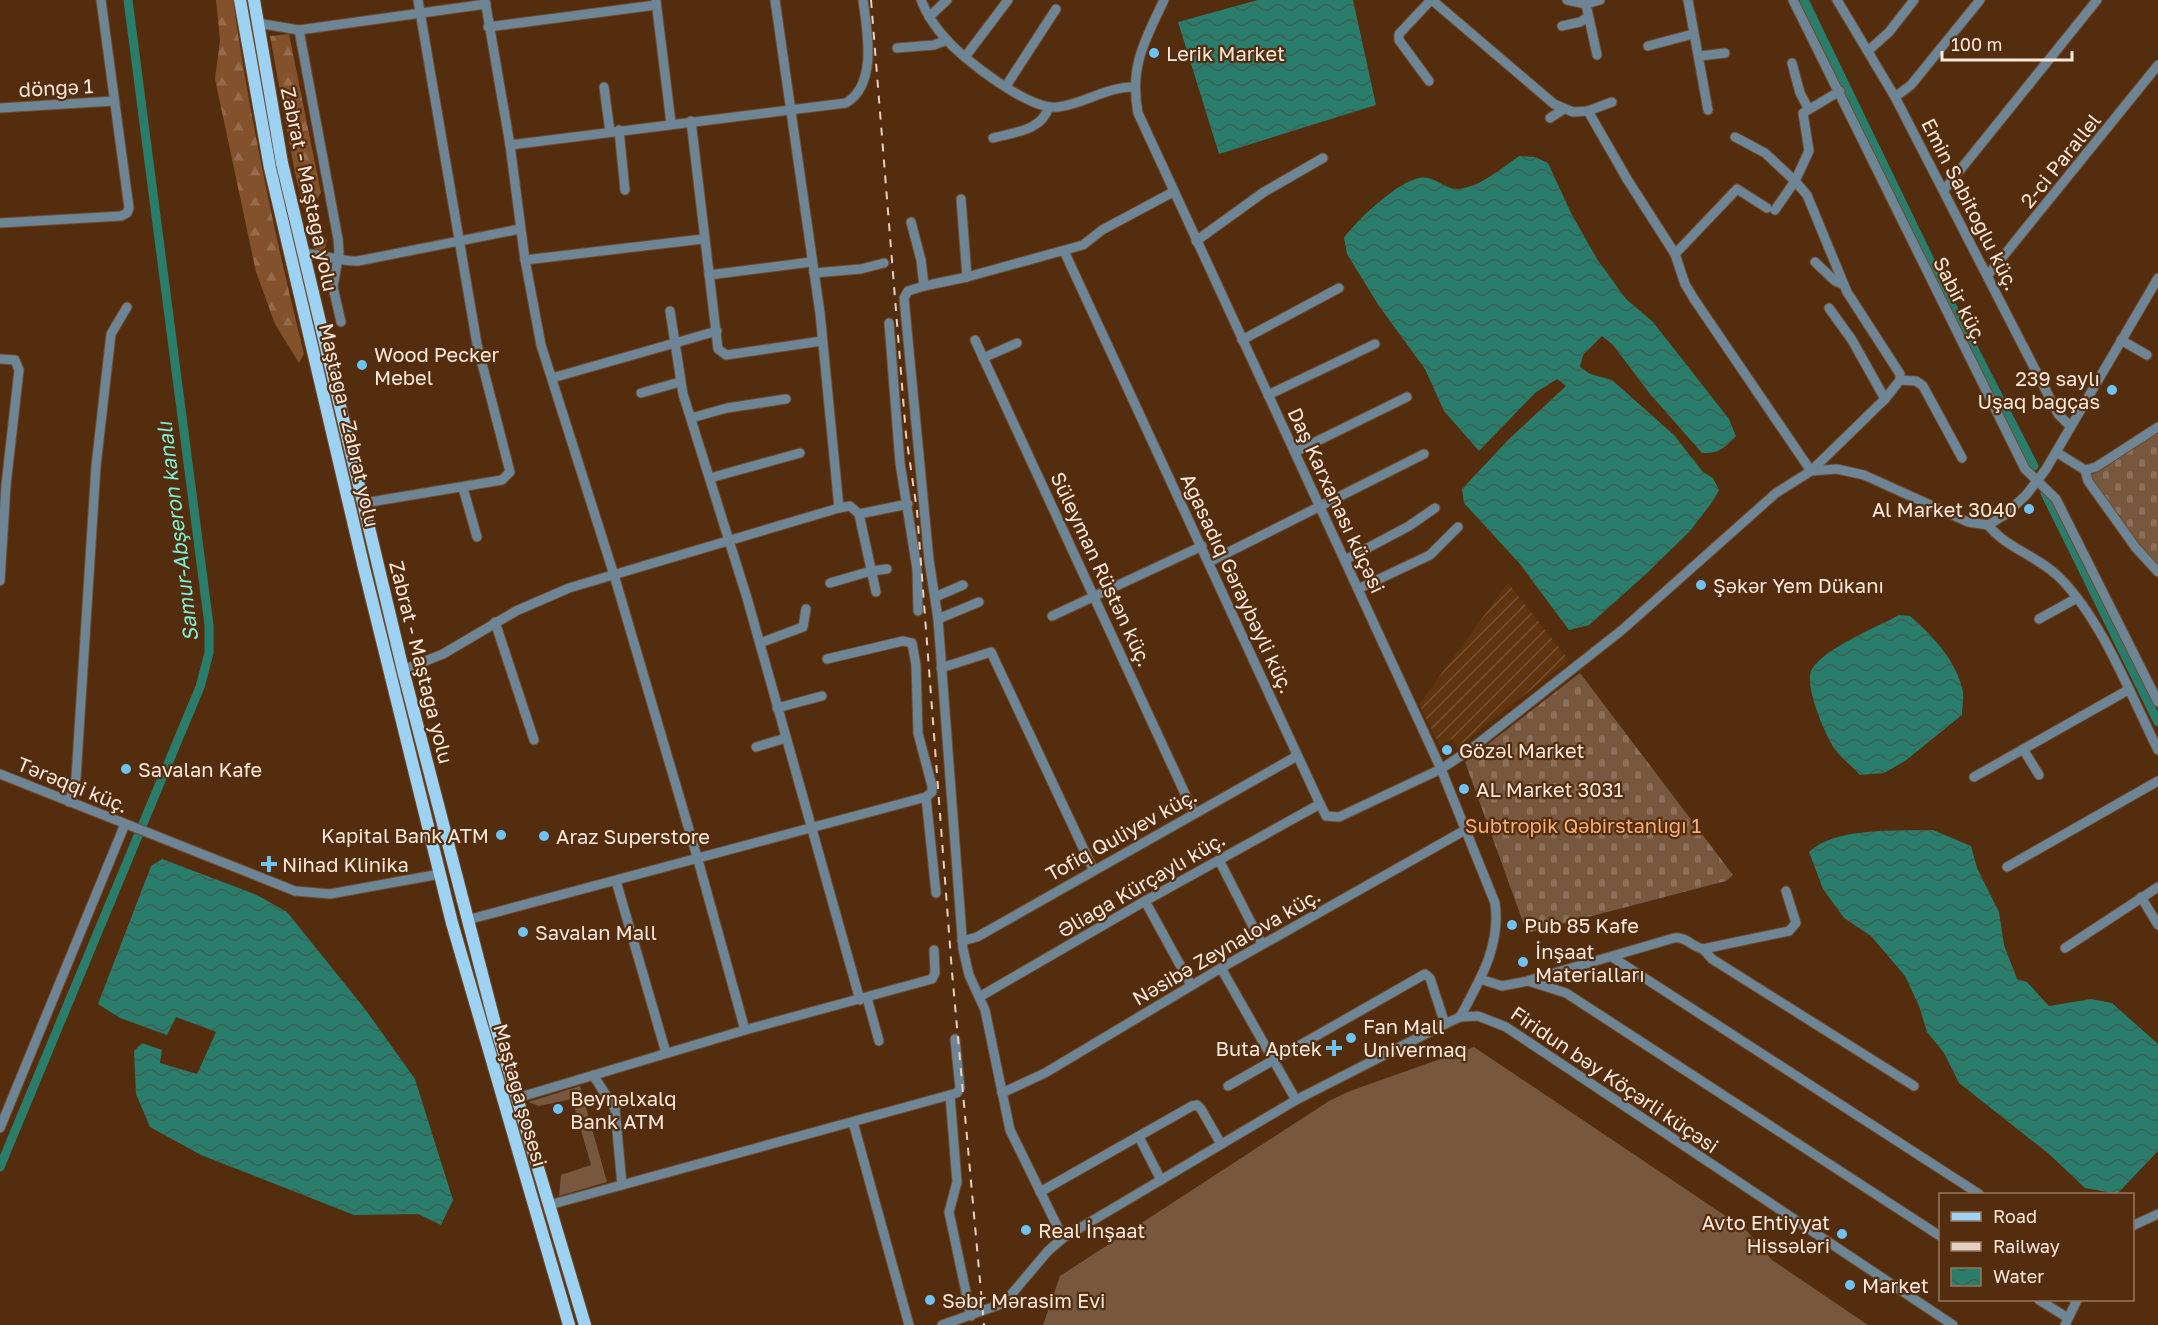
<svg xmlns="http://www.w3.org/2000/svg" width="2158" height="1325" font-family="'Golos Text',sans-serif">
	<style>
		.industrial { fill: url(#industrial-furrows) }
		.grass { fill: #78573f }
		.forest { fill: url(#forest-firs) }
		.cemetery { fill: url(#cemetery-stones) }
		.water { fill: url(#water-waves) }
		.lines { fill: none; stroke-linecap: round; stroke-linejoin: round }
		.canal { stroke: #2a7c6b; stroke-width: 9 }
		.minor-casing { stroke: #6e4b2e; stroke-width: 11 }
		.major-casing { stroke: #6e4b2e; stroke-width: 14 }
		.minor { stroke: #6d8595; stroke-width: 9 }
		.major { stroke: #9ed2f3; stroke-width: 12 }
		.rail { stroke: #e5d0c1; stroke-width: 2; stroke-dasharray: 8 8; stroke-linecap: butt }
		.poi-dot { fill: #6fc2f4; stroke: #532d0d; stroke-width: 2 }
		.labels { text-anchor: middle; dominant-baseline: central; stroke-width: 4.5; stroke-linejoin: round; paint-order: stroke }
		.poi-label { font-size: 20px; fill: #fce9dd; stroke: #532d0d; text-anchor: start }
		.street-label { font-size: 20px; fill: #fce9dd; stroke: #532d0d }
		.park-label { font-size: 20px; fill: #fbaf78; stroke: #532d0d }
		.water-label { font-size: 21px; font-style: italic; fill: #7bf0d5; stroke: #532d0d }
	</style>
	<defs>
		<pattern id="industrial-furrows" width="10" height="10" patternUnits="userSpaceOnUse" patternTransform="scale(1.5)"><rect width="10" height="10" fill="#5f340f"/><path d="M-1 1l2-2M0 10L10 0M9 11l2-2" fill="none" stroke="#775132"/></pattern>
		<pattern id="forest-firs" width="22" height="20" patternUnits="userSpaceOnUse" patternTransform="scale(1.5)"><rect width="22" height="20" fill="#83522d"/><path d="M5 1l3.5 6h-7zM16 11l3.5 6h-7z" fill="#956b4b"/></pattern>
		<pattern id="cemetery-stones" width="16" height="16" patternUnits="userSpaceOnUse" patternTransform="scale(1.5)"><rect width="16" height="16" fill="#78573f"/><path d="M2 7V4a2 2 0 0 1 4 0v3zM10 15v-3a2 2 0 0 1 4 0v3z" fill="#8c6f5a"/></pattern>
		<pattern id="water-waves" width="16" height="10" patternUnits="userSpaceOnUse" patternTransform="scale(1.5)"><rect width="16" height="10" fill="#2a7c6b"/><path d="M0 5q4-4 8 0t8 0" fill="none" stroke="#3b6156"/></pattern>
	</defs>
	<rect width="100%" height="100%" fill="#532d0d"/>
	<!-- industrial -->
	<polygon class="industrial" points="1508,583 1569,660 1458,747 1451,739 1440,746 1419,704"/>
	<!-- grass -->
	<g class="grass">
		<polygon points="1474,1047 1745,1229 1772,1260 1868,1325 1043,1325 1060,1276 1329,1101 1350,1091"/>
		<polygon points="580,1086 607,1182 559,1196 561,1175 591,1165 572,1099 539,1106 528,1102"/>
	</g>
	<!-- forest -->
	<g class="forest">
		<path d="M216,0H233C250,120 275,236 304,354L299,363L275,324L256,272L215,79L220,40Z"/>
		<polygon points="289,34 321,193 310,210 315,225 327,240 325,249 315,251 295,173 270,36"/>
	</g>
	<!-- cemetery -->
	<g class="cemetery">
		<polygon points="2158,433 2158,566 2138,545 2090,476"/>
		<polygon points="1580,673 1733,875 1726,881 1527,933 1465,762"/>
	</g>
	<!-- water -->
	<g class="water">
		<polygon points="1258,0 1353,0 1376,105 1219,154 1178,22"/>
		<path d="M1519,156L1535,157L1548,163L1571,213L1597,259L1626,299L1653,322L1729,419L1736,436C1725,448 1718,454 1702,453L1650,394L1613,345L1602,336L1583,355L1580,367L1590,374L1612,380L1674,435L1703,472L1713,478L1719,490L1713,501L1690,531L1646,574L1589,625L1569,630L1520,564L1464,503L1462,489L1509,439L1566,386L1557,379L1535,393L1479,451L1444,411L1425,369L1379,306L1347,254L1344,238C1356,221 1406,172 1428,178C1438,180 1447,190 1459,189C1481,186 1501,169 1519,156Z"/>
		<path d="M1899,615L1910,616C1932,635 1957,661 1963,692C1964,699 1962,708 1962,715L1905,761L1884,773L1860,775C1852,766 1841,758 1834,748C1825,734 1803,684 1812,669C1826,647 1876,628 1899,615Z"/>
		<path d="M1933,830L1971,846L1977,868L1999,912L2004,945L2017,979L2027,982L2049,1006L2091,999L2112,1003L2158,1044V1151L2117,1194L2085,1188L2049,1154L1959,1083L1944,1053L1927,1032L1919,1006L1905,976L1871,936L1844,918L1823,889L1809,852C1834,827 1898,831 1933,830Z"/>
		<polygon points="162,859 257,895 287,912 365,1009 415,1079 453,1200 441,1225 418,1214 354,1215 201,1155 150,1127 136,1094 134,1051 142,1043 162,1050 160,1063 197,1074 216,1032 176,1017 167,1035 120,1018 98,1004 151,866"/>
	</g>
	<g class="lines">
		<!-- canal -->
		<g class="canal">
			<polyline points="1804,0 1952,306 2034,466"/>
			<polyline points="2045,493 2158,722"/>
			<polyline points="0,1167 200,687 209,653 209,625 128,0"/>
		</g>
		<!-- minor casing -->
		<g class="minor-casing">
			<g id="minor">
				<polyline points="485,0 510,145 525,260 541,345 614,575 698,860 745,1030"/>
				<polyline points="775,0 820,313 839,508"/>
				<path d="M921,0C927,15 935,27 946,39C964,60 1030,111 1058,107C1084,104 1106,87 1133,87"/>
				<path d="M1164,0C1145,40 1129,67 1138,113L1441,769L1495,903C1501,946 1480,980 1460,1017"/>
				<polyline points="1432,0 1554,104 1573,112 1588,111 1627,179 1675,254 1685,284 1694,299 1811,471 1885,399 1900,380 1900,374 1847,292 1807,195 1795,181 1809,151 1803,113 1840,91"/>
				<polyline points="1567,0 1586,4 1600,0"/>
				<polyline points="1688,0 1708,110"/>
				<polyline points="1793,0 2025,469 2056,499 2158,702"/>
				<polyline points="1837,0 1895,97 2058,414 2070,426"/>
				<polyline points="656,1 671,123"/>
				<polyline points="1586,4 1597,55"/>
				<polyline points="929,17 947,0"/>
				<polyline points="257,23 299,30 486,4"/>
				<polyline points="1562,26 1580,22 1588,17"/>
				<polyline points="488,27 656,5"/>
				<polyline points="299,30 338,239 339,252 333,287 341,322"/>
				<polyline points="1648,46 1693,34"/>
				<polyline points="897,48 934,45 947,40"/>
				<polyline points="1868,51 1889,32 1914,0"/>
				<polyline points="1700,56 1725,53"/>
				<polyline points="965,57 1008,0"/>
				<polyline points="1792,63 1800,93 1808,108"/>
				<polyline points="1429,81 1399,40 1399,34 1431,0"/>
				<polyline points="1006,86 1056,9"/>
				<polyline points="604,87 610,132"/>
				<polyline points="1895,97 1911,85 1980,0"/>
				<polyline points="0,108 114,101"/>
				<polyline points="1588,111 1612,102"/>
				<polyline points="1550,118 1564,109"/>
				<polyline points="691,121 718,349 726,355 822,341"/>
				<polyline points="619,130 625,190"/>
				<polyline points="1735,137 1765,153 1795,181 1775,210"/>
				<path d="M993,138C1015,132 1041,131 1049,107"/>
				<path d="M510,145L846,103C878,84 867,30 863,0"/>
				<polyline points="1944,190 2097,0"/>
				<polyline points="961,199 967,277"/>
				<polyline points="911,222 921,260 924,286 908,291 904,298 929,560 938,619 963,949 969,975 985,1010 1010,1130 1063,1238"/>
				<polyline points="0,223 121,216 127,213 129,208 101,0"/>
				<polyline points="1196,241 1264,192 1323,158"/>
				<polyline points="1064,251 1320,804 1326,816 1339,817 1441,769 1471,749 1622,630 1776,493 1811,471 1837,469 1864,475 1968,522 1988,525 2006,514 2027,494 2046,469 2158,278"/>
				<path d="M303,254C317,252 339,262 358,261L520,229"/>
				<polyline points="1675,254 1737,189 1767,208"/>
				<polyline points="525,260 703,239"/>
				<polyline points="1815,262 1835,281 1844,285"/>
				<polyline points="814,273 861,269 884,263"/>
				<polyline points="709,275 811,262"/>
				<polyline points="1988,275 2158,65"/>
				<polyline points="924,286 967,277 1083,245 1102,230 1173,192"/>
				<polyline points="1829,308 1852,340 1885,399"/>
				<polyline points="670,311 683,394 747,598 860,1000"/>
				<polyline points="889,323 900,463 917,569 918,611"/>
				<polyline points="975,340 1194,813"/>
				<polyline points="1242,340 1339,288"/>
				<polyline points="2121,340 2147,355"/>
				<polyline points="983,358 1017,343"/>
				<polyline points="0,359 15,360 19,370 6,485 0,581"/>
				<polyline points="552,378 717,331"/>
				<polyline points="1900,380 1916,381 1923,386 1962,458"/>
				<polyline points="641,393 680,382"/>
				<polyline points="1268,395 1375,344"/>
				<polyline points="691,418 727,408 786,399"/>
				<polyline points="1295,452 1407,397"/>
				<polyline points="2056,452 2085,470 2088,481 2136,548 2158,572"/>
				<polyline points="2085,470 2096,467 2158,427"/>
				<polyline points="710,478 800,453"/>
				<polyline points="463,488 477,537"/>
				<polyline points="364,503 502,480 510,472 477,344 418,0"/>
				<polyline points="859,514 876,592"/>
				<path d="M1988,525C2007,549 2039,556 2061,579C2103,622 2131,696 2158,750"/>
				<polyline points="1345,560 1409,526 1435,508"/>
				<polyline points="1209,562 1424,454"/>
				<polyline points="830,583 871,571 887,569"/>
				<polyline points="1358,589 1430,555 1458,527"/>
				<polyline points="935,597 963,585"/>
				<polyline points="1052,616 1202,546"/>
				<polyline points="938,619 979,602"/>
				<polyline points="2039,619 2077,598"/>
				<polyline points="495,622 534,740"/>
				<polyline points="760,643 803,627 806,609"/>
				<polyline points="941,668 991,652 1093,869"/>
				<polyline points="403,670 443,654 516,611 569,588 839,508 850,506 859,514 908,504"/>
				<polyline points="777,708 822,696"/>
				<polyline points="756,747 786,738"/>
				<polyline points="2023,749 2039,775"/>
				<polyline points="0,774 295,891 330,894 440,874"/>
				<polyline points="1974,777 2128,690"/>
				<polyline points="926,797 936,893"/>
				<polyline points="69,802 76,778 96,466 111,334 127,307"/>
				<polyline points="1219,860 1262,944"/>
				<polyline points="2007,867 2158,781"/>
				<polyline points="616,881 666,1053"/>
				<polyline points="2141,897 2158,925"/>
				<polyline points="1145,901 1191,985"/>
				<polyline points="467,920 926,797 932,792 932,786 918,733 916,665 912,643 903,641 827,659"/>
				<polyline points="962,941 977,937 1297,756"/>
				<polyline points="2065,948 2158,887"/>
				<polyline points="1703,949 1712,959 1914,1086"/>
				<polyline points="1612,957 1979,1194"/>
				<polyline points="1221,968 1296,1100"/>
				<polyline points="1480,979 1502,986 1528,981 1566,993 1940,1236"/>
				<path d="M1530,980L1674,938C1686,936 1692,947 1703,949L1789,931L1796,923L1786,891"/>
				<polyline points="981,996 1145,901 1320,804"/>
				<polyline points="867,998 879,1041"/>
				<polyline points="593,1075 615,1109 622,1185"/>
				<polyline points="1228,1086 1425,974 1430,978 1445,1024"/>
				<polyline points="1002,1093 1045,1073 1221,968 1467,829"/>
				<polyline points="950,1095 957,1182 949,1212 971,1316"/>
				<polyline points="517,1098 745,1030 932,979 935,973 934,950"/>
				<polyline points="853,1122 909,1325"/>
				<polyline points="0,1128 125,824"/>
				<polyline points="1139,1137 1161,1180"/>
				<polyline points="1040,1192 1192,1106 1197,1105 1201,1109 1221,1144"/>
				<polyline points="549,1205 957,1093 960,1088 955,1039"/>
				<polyline points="2132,1226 2158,1214"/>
				<polyline points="2039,1300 2068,1318"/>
				<polyline points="942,1325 1004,1303 1048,1251 1063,1238 1296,1100 1445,1024 1460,1017 1478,1016 1506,1027 1953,1325"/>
				<polyline points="2065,1325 2077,1300"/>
			</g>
		</g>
		<!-- major casing -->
		<g class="major-casing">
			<g id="major">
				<polyline points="240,0 270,168 364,568 452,923 569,1325"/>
				<polyline points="254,0 282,163 403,670 495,1024 585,1325"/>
			</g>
		</g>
		<!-- minor -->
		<use href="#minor" class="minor"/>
		<!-- major -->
		<use href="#major" class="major"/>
		<!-- rail -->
		<polyline class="rail" points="871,0 906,435 917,511 952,972 984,1325"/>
	</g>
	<!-- markers -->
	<g class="poi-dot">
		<circle cx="1154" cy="53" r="6"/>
		<circle cx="362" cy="365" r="6"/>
		<circle cx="2112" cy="390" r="6"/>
		<circle cx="2029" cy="509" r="6"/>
		<circle cx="1701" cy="585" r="6"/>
		<circle cx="1447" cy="750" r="6"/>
		<circle cx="126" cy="769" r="6"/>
		<circle cx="1464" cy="789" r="6"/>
		<circle cx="501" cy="835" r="6"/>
		<circle cx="544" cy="836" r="6"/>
		<path d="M266 855h6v6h6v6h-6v6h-6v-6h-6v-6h6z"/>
		<circle cx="1512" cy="925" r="6"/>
		<circle cx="523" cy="932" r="6"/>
		<circle cx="1523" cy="962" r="6"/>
		<circle cx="1351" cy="1038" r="6"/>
		<path d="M1331 1039h6v6h6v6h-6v6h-6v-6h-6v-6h6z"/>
		<circle cx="558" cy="1109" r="6"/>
		<circle cx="1026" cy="1230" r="6"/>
		<circle cx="1842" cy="1234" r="6"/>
		<circle cx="1850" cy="1285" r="6"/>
		<circle cx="930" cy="1300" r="6"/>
	</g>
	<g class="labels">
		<!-- poi labels -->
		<g class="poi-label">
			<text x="1166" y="53">Lerik Market</text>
			<text x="374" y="354">Wood Pecker<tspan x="374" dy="23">Mebel</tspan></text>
			<text x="2100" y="378" text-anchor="end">239 saylı<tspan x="2100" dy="23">Uşaq bağças</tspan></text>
			<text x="2017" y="509" text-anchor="end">Al Market 3040</text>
			<text x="1713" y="585">Şəkər Yem Dükanı</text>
			<text x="1459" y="750">Gözəl Market</text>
			<text x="138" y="769">Savalan Kafe</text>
			<text x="1476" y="789">AL Market 3031</text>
			<text x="489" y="835" text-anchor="end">Kapital Bank ATM</text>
			<text x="556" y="836">Araz Superstore</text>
			<text x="282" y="864">Nihad Klinika</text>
			<text x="1524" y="925">Pub 85 Kafe</text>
			<text x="535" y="932">Savalan Mall</text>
			<text x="1535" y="951">İnşaat<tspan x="1535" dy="23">Materialları</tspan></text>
			<text x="1363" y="1026">Fan Mall<tspan x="1363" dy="23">Univermaq</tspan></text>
			<text x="1322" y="1048" text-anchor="end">Buta Aptek</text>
			<text x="570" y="1098">Beynəlxalq<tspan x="570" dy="23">Bank ATM</tspan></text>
			<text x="1830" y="1222" text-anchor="end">Avto Ehtiyyat<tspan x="1830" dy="23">Hissələri</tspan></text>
			<text x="1038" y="1230">Real İnşaat</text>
			<text x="1862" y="1285">Market</text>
			<text x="942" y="1300">Səbr Mərasim Evi</text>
		</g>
		<!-- street labels -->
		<g class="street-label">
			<text transform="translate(56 87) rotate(-3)">döngə 1</text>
			<text transform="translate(2060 160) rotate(-51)">2-ci Parallel</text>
			<text transform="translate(310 189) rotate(78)">Zabrat - Maştağa yolu</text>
			<text transform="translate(1971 204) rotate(63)">Emin Sabitoğlu küç.</text>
			<text transform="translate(1961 300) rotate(63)">Sabir küç.</text>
			<text transform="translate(350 425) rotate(77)">Maştağa - Zabrat yolu</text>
			<text transform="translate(1337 500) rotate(65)">Daş Karxanası küçəsi</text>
			<text transform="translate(1102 569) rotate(65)">Süleyman Rüstən küç.</text>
			<text transform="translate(1238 583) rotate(65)">Ağasadıq Gəraybəyli küç.</text>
			<text transform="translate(422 662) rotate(76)">Zabrat - Maştağa yolu</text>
			<text transform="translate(73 784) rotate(22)">Tərəqqi küç.</text>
			<text transform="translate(1121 834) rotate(-29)">Tofiq Quliyev küç.</text>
			<text transform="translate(1141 884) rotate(-30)">Əliağa Kürçaylı küç.</text>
			<text transform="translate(1226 946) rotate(-30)">Nəsibə Zeynalova küç.</text>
			<text transform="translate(1615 1079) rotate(34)">Firidun bəy Köçərli küçəsi</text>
			<text transform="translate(521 1095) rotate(74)">Maştağa şosesi</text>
		</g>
		<!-- park labels -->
		<g class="park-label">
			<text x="1583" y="825">Subtropik Qəbirstanlığı 1</text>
		</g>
		<!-- water labels -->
		<g class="water-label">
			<text transform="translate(177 532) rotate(-97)">Samur-Abşeron kanalı</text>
		</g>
	</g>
	<!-- legend -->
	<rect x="1939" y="1193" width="195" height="108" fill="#532d0d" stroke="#977860" stroke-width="1.5"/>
	<rect x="1951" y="1212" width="30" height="9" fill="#9ed2f3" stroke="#977860" stroke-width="1.5"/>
	<text x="1993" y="1223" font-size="18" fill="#fce9dd">Road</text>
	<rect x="1951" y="1242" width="30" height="9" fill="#e5d0c1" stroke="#977860" stroke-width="1.5"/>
	<text x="1993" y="1253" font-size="18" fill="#fce9dd">Railway</text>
	<rect x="1951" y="1268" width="30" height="18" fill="url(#water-waves)" stroke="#977860" stroke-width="1.5"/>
	<text x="1993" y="1283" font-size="18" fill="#fce9dd">Water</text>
	<!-- scale -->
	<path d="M1942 51v9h130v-9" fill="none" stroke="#fce9dd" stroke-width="3"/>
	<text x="1951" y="51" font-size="18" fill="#fce9dd" stroke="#532d0d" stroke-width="4.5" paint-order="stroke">100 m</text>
</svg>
